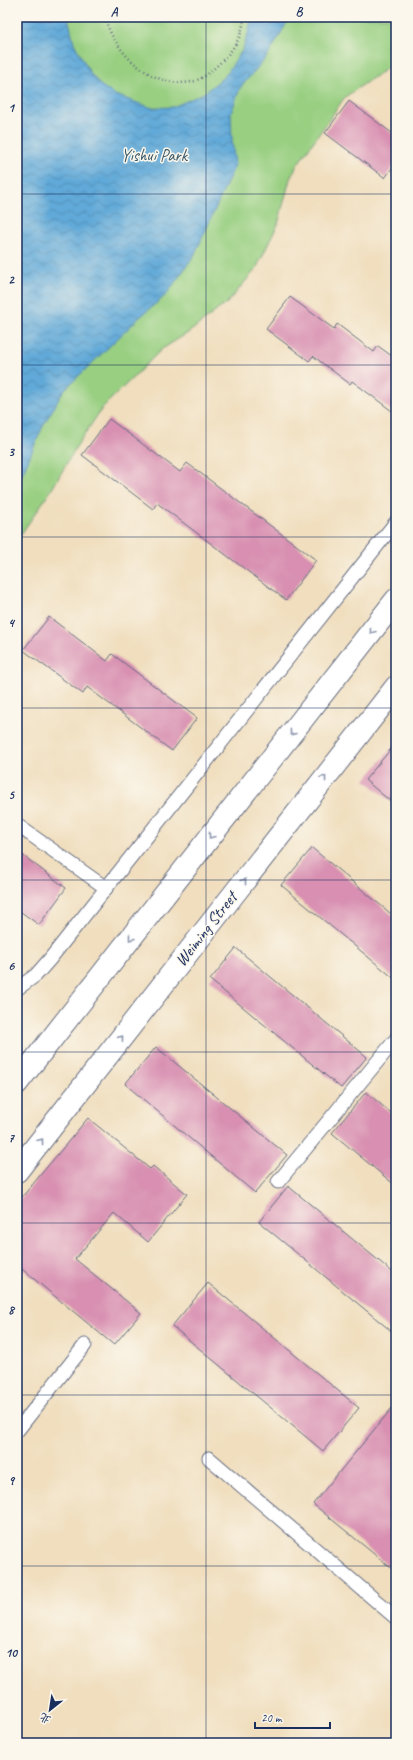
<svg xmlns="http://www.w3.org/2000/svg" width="413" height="1760" font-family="Caveat,'LXGW WenKai TC',sans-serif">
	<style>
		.park { fill: #98cf81; stroke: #5a7f70 }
		.water { fill: url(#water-waves); stroke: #3e6c9b }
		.building { fill: #d88fb1 }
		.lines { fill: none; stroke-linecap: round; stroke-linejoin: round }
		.service-casing { stroke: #666c80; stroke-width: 15 }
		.tertiary-casing { stroke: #666c80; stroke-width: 24 }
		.path { stroke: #666c80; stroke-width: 2.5; stroke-dasharray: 1 3; stroke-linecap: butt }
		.service { stroke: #fff; stroke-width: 13 }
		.tertiary { stroke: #fff; stroke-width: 22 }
		.oneway { stroke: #8d97ae }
		.grid { fill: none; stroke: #1b2f5e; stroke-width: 1; stroke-opacity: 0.55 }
		.labels { text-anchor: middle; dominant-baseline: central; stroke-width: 3; stroke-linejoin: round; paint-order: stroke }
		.park-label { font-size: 17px; fill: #3a5767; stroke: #fbf7ec }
		.street-label { font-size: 17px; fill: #1b2f5e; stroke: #fbf7ec }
		.neatline { fill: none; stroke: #1b2f5e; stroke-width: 1.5 }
		.grid-label { font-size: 13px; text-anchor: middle; font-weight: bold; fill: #1b2f5e }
	</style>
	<defs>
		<pattern id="water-waves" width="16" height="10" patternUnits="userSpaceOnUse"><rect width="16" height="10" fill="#61a9d8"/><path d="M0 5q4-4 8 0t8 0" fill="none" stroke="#4f8ab2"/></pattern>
	</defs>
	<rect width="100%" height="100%" fill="#fbf7ec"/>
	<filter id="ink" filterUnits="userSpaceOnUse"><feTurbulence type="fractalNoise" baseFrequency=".025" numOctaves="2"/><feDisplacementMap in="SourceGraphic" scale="8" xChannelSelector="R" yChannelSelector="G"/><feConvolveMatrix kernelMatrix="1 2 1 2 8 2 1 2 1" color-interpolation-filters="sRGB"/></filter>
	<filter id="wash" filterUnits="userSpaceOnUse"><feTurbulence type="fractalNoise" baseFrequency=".012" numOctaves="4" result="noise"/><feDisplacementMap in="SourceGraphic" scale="16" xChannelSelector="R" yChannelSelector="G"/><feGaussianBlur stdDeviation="0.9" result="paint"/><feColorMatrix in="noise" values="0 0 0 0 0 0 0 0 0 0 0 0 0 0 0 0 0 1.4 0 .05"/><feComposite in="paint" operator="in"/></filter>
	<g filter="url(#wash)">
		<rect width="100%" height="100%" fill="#f0debe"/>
		<!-- park -->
		<polygon class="park" points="17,17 396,17 396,62 345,97 297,165 290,179 278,224 256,269 228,302 188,333 162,349 103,407 76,447 52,489 17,540"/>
		<!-- water -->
		<polygon class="water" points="17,17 68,17 74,43 90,73 100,85 115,95 152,108 173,107 204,93 225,76 243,49 249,30 251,17 290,17 269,54 240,88 231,113 232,140 235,165 195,254 166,295 141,316 64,390 43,426 17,486"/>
		<g id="blocks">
			<!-- building -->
			<g class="building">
				<polygon points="349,101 396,136 396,165 395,164 385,178 325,133"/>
				<polygon points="290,297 334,329 337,324 374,352 378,346 396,359 396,414 352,381 350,384 313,356 309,361 266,329"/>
				<polygon points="109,419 180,472 187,463 316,560 286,600 157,503 153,509 82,455"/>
				<polygon points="49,617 107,661 112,654 197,718 172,751 87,687 83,694 23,650"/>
				<polygon points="396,743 396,806 365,780"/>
				<polygon points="312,848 396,918 396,980 281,885"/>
				<polygon points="17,851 66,888 39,925 17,909"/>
				<polygon points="236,948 367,1057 341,1088 210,980"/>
				<polygon points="156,1047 287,1155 255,1193 125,1084"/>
				<polygon points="366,1092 396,1117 396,1186 332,1133"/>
				<polygon points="88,1118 150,1169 153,1166 187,1194 148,1242 114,1213 75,1259 141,1313 114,1345 17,1265 17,1203"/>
				<polygon points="288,1186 396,1275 396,1335 259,1222"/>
				<polygon points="208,1283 359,1408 323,1451 172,1326"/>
				<polygon points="396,1403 396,1572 313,1504"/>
			</g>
		</g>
	</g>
	<g filter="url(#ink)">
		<use href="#blocks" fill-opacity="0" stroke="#666c80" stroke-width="1"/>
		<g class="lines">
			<!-- service casing -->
			<g class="service-casing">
				<g id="service">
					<polyline points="17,825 106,888"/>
					<polyline points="17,989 36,975 50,959 396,522"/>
					<polyline points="278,1182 396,1039"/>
					<polyline points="17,1431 85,1345"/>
					<polyline points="209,1458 396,1618"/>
				</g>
			</g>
			<!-- tertiary casing -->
			<g class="tertiary-casing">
				<g id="tertiary">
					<polyline points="17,1083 396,600"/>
					<polyline points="17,1171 396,687"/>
				</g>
			</g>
			<!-- path -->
			<g class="path">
				<path d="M105,17C113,52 153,89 191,82C204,79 214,69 223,60C235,48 243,34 244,17"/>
				<polyline points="17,19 21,17"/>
			</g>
			<!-- service -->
			<use href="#service" class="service"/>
			<!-- tertiary -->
			<use href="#tertiary" class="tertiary"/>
		</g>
		<!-- one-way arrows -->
		<defs><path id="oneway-chevron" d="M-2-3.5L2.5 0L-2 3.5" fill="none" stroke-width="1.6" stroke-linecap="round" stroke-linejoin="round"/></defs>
		<g class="oneway">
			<use href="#oneway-chevron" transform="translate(372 631) rotate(128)"/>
			<use href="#oneway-chevron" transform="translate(292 733) rotate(128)"/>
			<use href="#oneway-chevron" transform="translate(324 778) rotate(-52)"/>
			<use href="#oneway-chevron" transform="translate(211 836) rotate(128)"/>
			<use href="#oneway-chevron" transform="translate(244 881) rotate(-52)"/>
			<use href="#oneway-chevron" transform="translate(131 938) rotate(128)"/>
			<use href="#oneway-chevron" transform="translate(121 1038) rotate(-52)"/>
			<use href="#oneway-chevron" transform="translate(41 1141) rotate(-52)"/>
		</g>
	</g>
	<!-- grid -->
	<path class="grid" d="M206,17V1743M17,194H396M17,365H396M17,537H396M17,708H396M17,880H396M17,1052H396M17,1223H396M17,1395H396M17,1566H396"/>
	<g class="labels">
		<!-- park labels -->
		<g class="park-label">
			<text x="154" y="155">Yishui Park</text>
		</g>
		<!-- street labels -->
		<g class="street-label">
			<text transform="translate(206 929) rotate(-52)">Weiming Street</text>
		</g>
	</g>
	<!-- margin -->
	<rect width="413" height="1760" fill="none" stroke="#fbf7ec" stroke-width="44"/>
	<!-- north arrow -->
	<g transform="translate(50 1710) rotate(210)" stroke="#fbf7ec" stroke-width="3" paint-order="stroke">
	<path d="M0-3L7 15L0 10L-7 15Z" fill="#1b2f5e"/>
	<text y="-6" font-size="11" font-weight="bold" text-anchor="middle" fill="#1b2f5e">北</text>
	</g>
	<!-- scale -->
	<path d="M255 1722v6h75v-6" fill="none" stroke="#1b2f5e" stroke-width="2"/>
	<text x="261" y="1722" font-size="12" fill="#1b2f5e" stroke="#fbf7ec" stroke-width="3" paint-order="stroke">20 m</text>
	<rect x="22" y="22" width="369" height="1716" class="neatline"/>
	<g class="grid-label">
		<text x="114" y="16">A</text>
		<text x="299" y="16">B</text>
		<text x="11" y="112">1</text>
		<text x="11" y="284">2</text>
		<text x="11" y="456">3</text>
		<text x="11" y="627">4</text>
		<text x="11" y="799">5</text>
		<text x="11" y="970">6</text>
		<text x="11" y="1142">7</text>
		<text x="11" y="1314">8</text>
		<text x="11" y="1485">9</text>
		<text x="11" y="1657">10</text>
	</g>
</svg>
